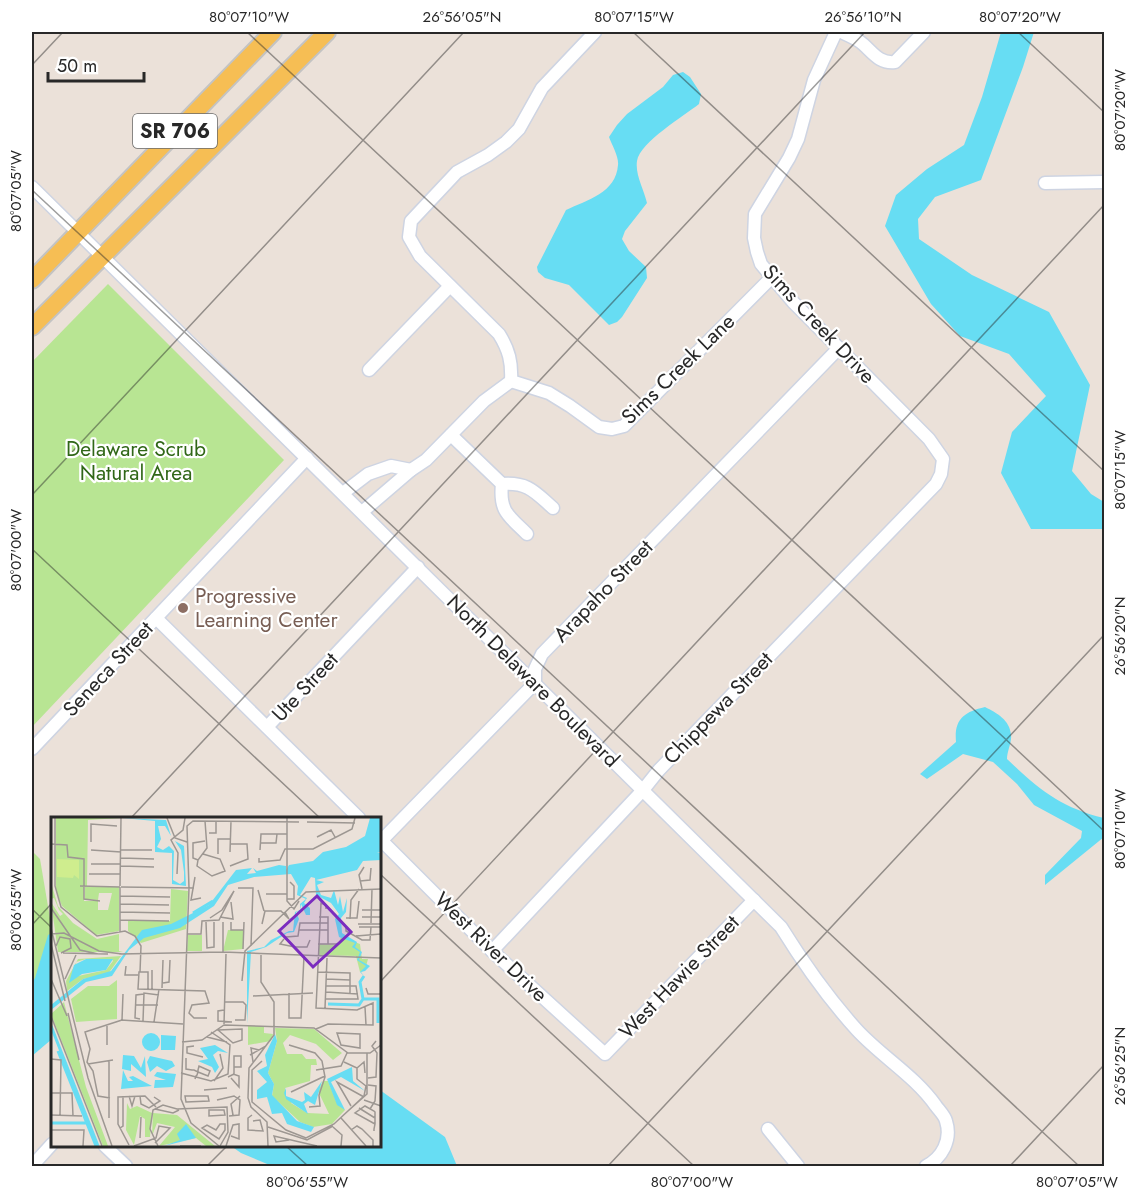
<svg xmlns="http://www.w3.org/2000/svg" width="1136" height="1198" font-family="Jost,sans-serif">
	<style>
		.green { fill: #b8e593 }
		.water { fill: #67ddf3 }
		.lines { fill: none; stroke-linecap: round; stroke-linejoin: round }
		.minor-casing { stroke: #ced4e2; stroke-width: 15 }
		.major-casing { stroke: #c3c3c3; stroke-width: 20 }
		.minor { stroke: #fff; stroke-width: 12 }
		.major { stroke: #f6be54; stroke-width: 16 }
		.ticks { fill: none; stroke: #282828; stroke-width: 1.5; stroke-opacity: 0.45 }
		.education-dot { fill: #8d6e63; stroke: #fff; stroke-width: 2 }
		.labels { text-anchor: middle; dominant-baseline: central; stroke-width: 4.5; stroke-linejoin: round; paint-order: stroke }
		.shield { fill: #fff; stroke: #686868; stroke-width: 1.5 }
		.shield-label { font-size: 20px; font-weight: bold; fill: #282828 }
		.street-label { font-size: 21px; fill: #282828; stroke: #fff }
		.park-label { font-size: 21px; fill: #306717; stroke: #fff }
		.education-label { font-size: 21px; fill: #785e54; stroke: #fff; text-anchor: start }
		.inset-river { fill: none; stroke: #67ddf3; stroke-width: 3 }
		.inset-road { fill: none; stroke: #9d9792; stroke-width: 1.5 }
		.view { fill: #7b2cbf; fill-opacity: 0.15; stroke: #7b2cbf; stroke-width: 3 }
		.inset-edge { fill: none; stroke: #282828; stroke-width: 3 }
		.neatline { fill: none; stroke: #282828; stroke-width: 2 }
		.ticks-label { font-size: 15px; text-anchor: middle; fill: #282828 }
	</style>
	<rect width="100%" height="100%" fill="#ebe1d9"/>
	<!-- green -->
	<g class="green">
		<polygon points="108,284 284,460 32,727 32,362"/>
		<polygon points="32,851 40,859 52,930 52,955 32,990"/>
	</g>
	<!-- water -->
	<g class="water">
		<polygon points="1001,32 1034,32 1023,67 981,180 935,197 918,219 919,239 972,275 1049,312 1090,385 1072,471 1091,494 1104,502 1104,529 1031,529 1001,473 1012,432 1046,396 1009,354 960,336 931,304 885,226 896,195 927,169 964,145 982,97"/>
		<path d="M683,72L690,77L701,94L699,104C684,116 640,142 637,161C635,175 644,189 647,203L625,231L622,239L629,251L646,267L647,278L622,317L617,322L609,325L569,285L545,278L538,272L537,267L566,210C587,200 616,193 618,165C619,157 612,145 609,137L617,125L627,114L663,87L673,75Z"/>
		<path d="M985,707C997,713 1010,720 1011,735C1012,742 1007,751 1007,759C1040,790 1060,807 1104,818V837L1045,885V875L1081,838L1082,831L1034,805L1017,784L993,762L963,754L927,779L920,774L956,742C954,719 964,712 985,707Z"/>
		<polygon points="52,933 52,1039 32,1056 32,983 35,978 48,935"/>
		<polygon points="380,1090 445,1137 457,1166 272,1166 241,1153 231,1146 380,1146"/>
	</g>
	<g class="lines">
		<!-- minor casing -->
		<g class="minor-casing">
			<g id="minor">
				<path d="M842,32C847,35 853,37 859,41C871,49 877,64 895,62L924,32"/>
				<polyline points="1045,183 1104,182"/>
				<path d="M32,187L781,927C804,964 828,998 857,1030C882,1057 915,1076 936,1106C939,1110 945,1116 946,1121C952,1140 942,1158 926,1166"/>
				<polyline points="369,370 450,286"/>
				<path d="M511,381C512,362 509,350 499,334L420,256L409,237L411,221L457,172L488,155L506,142L519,129L542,88L595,32"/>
				<polyline points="511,381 549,393 570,406 599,427 612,429 624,426 771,278"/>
				<path d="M451,435L502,484C528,482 535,492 553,508"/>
				<path d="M502,484C499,512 509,516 527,534"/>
				<polyline points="343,493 368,474 391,466 411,470"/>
				<polyline points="362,512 411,470 426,460 484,401 511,381"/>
				<polyline points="156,618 359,818"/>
				<polyline points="267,727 418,567"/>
				<polyline points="32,749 307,458"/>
				<polyline points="380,839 492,951 605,1054 754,900"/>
				<polyline points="381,841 535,683 535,669 542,654 839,348"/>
				<polyline points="492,951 643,790 659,770 936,484 941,474 943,459 929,439 793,302 761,264 757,252 754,238 755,214 789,158 798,139 814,80 836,32"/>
				<polyline points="768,1129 798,1166"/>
				<polyline points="105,1146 126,1166"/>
				<polyline points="32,1166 52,1144"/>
			</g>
		</g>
		<!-- major casing -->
		<g class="major-casing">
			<g id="major">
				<polyline points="32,280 273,32"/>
				<polyline points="32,327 327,32"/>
			</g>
		</g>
		<!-- minor -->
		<use href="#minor" class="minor"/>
		<!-- major -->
		<use href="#major" class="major"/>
	</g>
	<!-- ticks -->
	<path class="ticks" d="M247,32L1104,831M633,32L1104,471M1018,32L1104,112M32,65L63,32M32,190L1079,1166M32,495L464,32M32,549L320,818M131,818L865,32M380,874L694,1166M32,909L52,928M32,925L52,903M380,982L1104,205M286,1146L308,1166M207,1166L227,1146M608,1166L1104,635M1010,1166L1104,1065"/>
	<!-- markers -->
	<circle class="education-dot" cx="183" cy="608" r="6"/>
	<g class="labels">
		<!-- shield labels -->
		<rect class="shield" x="133" y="114" width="84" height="34" rx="4.5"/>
		<g class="shield-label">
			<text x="175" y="131">SR 706</text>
		</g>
		<!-- street labels -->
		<g class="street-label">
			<text transform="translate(819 324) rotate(47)">Sims Creek Drive</text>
			<text transform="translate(678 369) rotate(-44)">Sims Creek Lane</text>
			<text transform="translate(603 591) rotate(-46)">Arapaho Street</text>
			<text transform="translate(108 669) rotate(-47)">Seneca Street</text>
			<text transform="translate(533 681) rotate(45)">North Delaware Boulevard</text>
			<text transform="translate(305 687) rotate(-47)">Ute Street</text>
			<text transform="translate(718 708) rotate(-46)">Chippewa Street</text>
			<text transform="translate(491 947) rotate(44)">West River Drive</text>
			<text transform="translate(679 977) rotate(-46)">West Hawie Street</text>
		</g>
		<!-- park labels -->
		<g class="park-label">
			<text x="136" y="449">Delaware Scrub<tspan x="136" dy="24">Natural Area</tspan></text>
		</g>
		<!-- education labels -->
		<g class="education-label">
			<text x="195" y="596">Progressive<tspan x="195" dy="24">Learning Center</tspan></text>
		</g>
	</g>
	<!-- overview -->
	<g transform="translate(51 817)">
		<rect width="330" height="330" fill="#ebe1d9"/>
		<path d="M5,1H70L37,3L36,69L33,70V84H47V93H57L61,76H48L47,83L34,82V70H68V114L45,118L11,89L5,74ZM1,69L7,89L22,106L46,122L68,117V134L72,135H7L0,85L9,99L12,97L8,93L3,81L0,82ZM120,72L137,74L135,112L90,126L77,114V104H119ZM177,113H192V132L172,134ZM137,118H151V134H136ZM290,120L309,127L311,142H317L314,153L309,155L305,139L267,138L268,127L287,128ZM70,139L57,157L32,162L16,174L15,164L27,142ZM35,142H61L62,144L55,153L27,159L25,145ZM66,163V202L25,205L20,182L37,169H58ZM13,185L35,270L57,329H52L0,197ZM197,209H213V216L222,217L220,224L197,228ZM224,211L263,212L291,236L282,243L265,227L239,218L232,226L236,237H251L255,242H265L266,248H260L259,264L234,271L235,282H242L240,286L256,296L278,297L267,274L272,264H277L285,284L294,293L281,307L262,310L249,305L221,279L223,267L217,256L226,224ZM76,286L79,292L86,289L101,296L99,320H94V302L89,299L83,328L75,313ZM102,296L126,298L164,329H155L145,321L108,329L124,310L106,306L101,319Z" fill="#b8e593" fill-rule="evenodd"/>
		<path d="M6,42L28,43V62L23,58L22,61L6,60Z" fill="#cfed8e"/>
		<path d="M71,1L115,3L120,19L114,9H107L110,22L106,30L112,33L118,29L123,34L122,63L129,67L133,64V55L130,33L124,24L133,29L135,69L121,67V36L104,35V4ZM319,1H330V35L326,36H330V43L312,44L306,53L265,63L273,65L266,68L270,78L280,81L283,73L287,88L289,79L292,95L296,81L295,95L290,101L291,116L306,125L304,130L311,135L308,143L319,149L314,154L310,155L313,159L309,155L315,149L306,143L309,135L301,130L304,126L288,120L284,102L288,97L280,86L265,78L264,61L260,60L249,78L256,81L253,86L259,91V98H255L250,87L249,94L245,95L248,102L243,115L236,116L215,130L200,135L196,207V134L213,130L220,123L238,114H242L244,95L249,93V87L255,82L246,78L247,69L240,57L203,60L177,68L163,89L129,111L93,121L78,133L61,159L35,165L0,193V188L32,162L60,154L91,113L120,107L158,88L185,53L201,51L196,57L205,56L202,51L206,54L228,48L235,49V53L238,48L262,44L272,35L295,30L314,19ZM35,142H62L55,153L31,157L18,166L23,148ZM91 225a9 9 0 1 1 18 0a9 9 0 1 1-18 0ZM224,217L226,224L217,256L223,267L221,278L246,304L263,310L260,315L236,307L231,296L221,297L216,280L206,282V273L216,265L206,254L216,249L214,238ZM110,218L125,219L124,233H110ZM164,228L177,236L167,234L162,238L168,250L164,256L161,250L147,244L157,242L149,231ZM72,238L83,239L90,251L94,239L95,260L80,247V254L71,252ZM99,239L121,244L124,249L115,254L106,249L99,255L96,245ZM301,250L302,264L314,274L290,260L280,265L294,293L286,288L276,262ZM72,253L77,264H82L78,260L82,259L101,269L70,272ZM106,255L125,257L122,270L103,271L104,263H115L103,259ZM271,264L264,288L257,284L253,287L257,297L235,282L233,276L235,271V279L251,285L254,283L253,275L260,280ZM135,307L145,321L113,329L129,323L126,317Z" fill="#67ddf3"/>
		<path class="inset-river" d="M142,96L162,84M313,159L309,165L312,182H327V206M277,187L308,188L312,182M0,209L47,329M7,234L45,329M0,306H36"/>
		<path class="inset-road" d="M4,1V69L10,90L46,119L74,114L84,119L90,129L89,155M116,1L124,21L136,25M236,1V84L243,92L248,84M256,5L304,6M158,16H165V4M266,20L280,13L284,20M40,25V7L66,9M209,26H225L226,17M0,27L16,28L17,40L33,42V82L49,84M40,33L70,35M70,33H101M209,33L210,17H236M179,35L180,4M152,37L169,42L174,54L161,59L146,49L147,43L156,31L154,4M167,37V22H180M70,41L103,42M208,41V45L229,43L234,32H262L301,12L304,1M147,43L142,41V26L154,24M40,47H70M70,49L103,50M179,49L197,42L196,27H180M38,57H69M126,57L127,36L120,23L132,13L134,1M144,60L140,83L150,81M309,64L319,63L320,51M29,69L69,70M69,69L70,1M70,70L143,71M187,71H202L200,129M311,72L308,58L313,50M207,73L213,94M215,77H236M69,79L119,80M236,82H243V69L239,65M69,87L118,88M0,91L29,133L47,137M311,93H330M69,95L119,96M169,100L182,102L180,85M268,100H277V127M311,100H330M295,101H306L308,84M299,102L300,83L308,72M69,103L118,104M155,105L156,131L163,130V105M180,105V113H192M320,106L321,72M211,107L214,94H230L238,102L234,95M307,107H330M295,109V114L311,123H319L320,110M308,110H329M0,111L37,261L61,329M248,113H277M69,116V70M0,117L13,116L48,134L71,137M136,117H150L151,104L168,103L183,74L171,93L159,101M305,119L330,117M235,120L247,119L249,106H277M233,122L229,127L244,130H256L259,123M0,127L14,184M267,127H288M5,129L9,120L19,122L20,131L10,136M192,132L193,105M172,135V105M12,136L57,137M69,137L172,135L330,141M210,138V165L223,185V218L198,251L197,281L200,290L216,305L217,329M75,149L74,158H87M101,153V172M266,155L299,156V177M0,162L16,199M14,162L25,138M275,162L299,163M191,164L194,134L255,75L330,72M112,166L118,165L119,143M111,171L112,143M315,171L317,177H330M97,172V155H88L87,172L154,174L158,186L141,188L138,196L143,201H156M275,175L307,177M238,176V201H250L253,139M202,179L262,176M275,182H307L305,169H275M173,185H192L195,188L194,203H184M85,188H107M314,190L315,208M274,191L276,141M173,193L167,194V204L181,205M17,196L28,243M0,199L51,329M89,202L84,201L85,178L93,177M70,203L132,207M71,203L72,177M92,204L93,176L108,178M103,205L108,172M173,207L175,137M265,212L277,207L322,208V186L306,193L265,191L270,86L275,88V92M167,213L191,212V223L182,226ZM286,216L309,217V231L290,228ZM156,220L176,225M131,225L151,223L173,208L263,211L297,236H319L330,228M56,228V209M238,228L264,236L271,244L274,260L268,278L269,289L258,290M143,229L136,230V236L152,240M199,238L215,229M135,241V252L141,253H143L147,255L157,259L159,254L148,249L147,253V255L146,258L145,259L144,262M0,242L10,243L9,298M211,244L201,253V285L235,313L255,321L283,307L313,279L315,269L306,262V251L293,245M202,245L200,231L208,233M37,247L62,243M306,251L313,245L314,256M265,253L290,249L296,236M130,256L160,264L177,257L179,228L160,215M177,260L183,257V239H190V250H183M180,261L188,270V259L182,257M317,261L325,260L326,236L321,229L325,224M163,264L172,251L169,237M317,268L325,269L324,284L319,292M153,273L176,271M240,275L274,259M0,276H21L22,299M78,279L81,289L84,279M89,279L90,287L98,291L109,284L103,280M134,279H157L158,284L135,285ZM59,281L47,279L42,254L36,245L39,232L34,215L71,203M166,283L183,279L189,283L188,298L178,299M313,283L330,289M300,289L286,265L313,280M308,291L324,301M104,292L122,296L128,293M158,293H173L174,298L158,299ZM297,294L316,277V236M0,298L31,299M182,298L180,287L189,279M201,298L197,301V313L212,314L209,303L202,304M58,301V243M290,301L315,329M169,307H174V313L168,322L151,311L156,308L165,313ZM217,310L256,323L282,309M282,310L291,318L290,329M69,311L72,309V279M0,313H33L32,329M300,313L306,309L311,312L322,323V329M323,314V312L324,307V295L323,294L314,289L304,296L324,307M89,321L90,300M238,323L225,325L223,319L266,329M78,328L67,307V280L94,279L105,290M83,329L105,321L108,309L119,311L104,326M107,329L99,312L102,293L112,288L126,292L176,290L177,315L169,329M129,329H150M168,329L140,306L130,282L138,71L136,9L142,4L248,5M175,329L182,308L188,307V322L180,319"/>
		<path class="view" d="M266,79L300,115L262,150L228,114Z"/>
		<rect width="330" height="330" class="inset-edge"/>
	</g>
	<!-- border -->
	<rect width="1136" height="1198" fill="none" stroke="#ffffff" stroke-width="66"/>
	<!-- scale -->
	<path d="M48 72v9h96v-9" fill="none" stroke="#282828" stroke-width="3"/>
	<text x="57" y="72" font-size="18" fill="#282828" stroke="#ffffff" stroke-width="4.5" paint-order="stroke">50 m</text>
	<rect x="33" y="33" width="1070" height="1132" class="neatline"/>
	<g class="ticks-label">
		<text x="249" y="22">80°07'10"W</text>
		<text x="462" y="22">26°56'05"N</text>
		<text x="634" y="22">80°07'15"W</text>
		<text x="863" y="22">26°56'10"N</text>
		<text x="1020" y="22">80°07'20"W</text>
		<text transform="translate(1120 110) rotate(-90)" y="5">80°07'20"W</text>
		<text transform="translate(16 191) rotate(-90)" y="5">80°07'05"W</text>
		<text transform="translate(1120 470) rotate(-90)" y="5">80°07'15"W</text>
		<text transform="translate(16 550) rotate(-90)" y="5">80°07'00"W</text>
		<text transform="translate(1120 636) rotate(-90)" y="5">26°56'20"N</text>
		<text transform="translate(1120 829) rotate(-90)" y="5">80°07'10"W</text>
		<text transform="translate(16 910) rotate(-90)" y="5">80°06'55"W</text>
		<text transform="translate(1120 1066) rotate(-90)" y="5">26°56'25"N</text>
		<text x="307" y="1187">80°06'55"W</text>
		<text x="692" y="1187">80°07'00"W</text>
		<text x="1077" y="1187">80°07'05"W</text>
	</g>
</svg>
